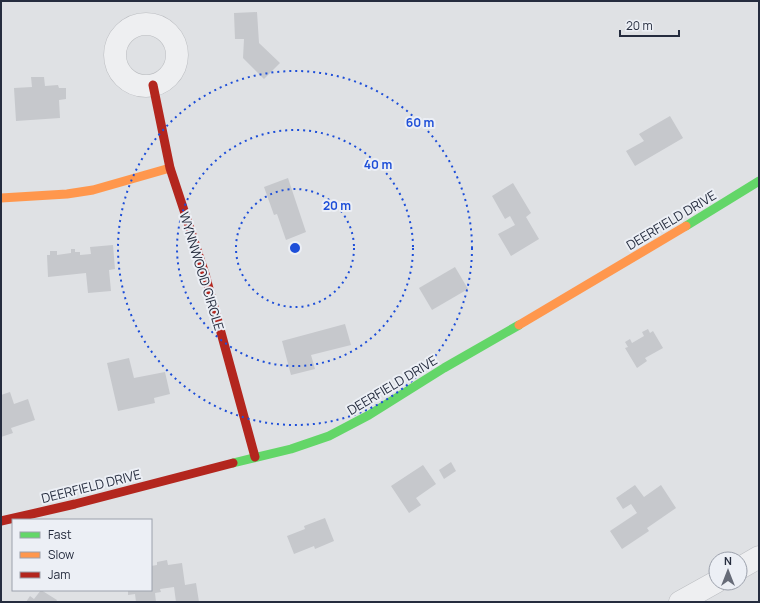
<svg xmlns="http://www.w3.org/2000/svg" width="760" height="603" font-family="Manrope,sans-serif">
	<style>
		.building { fill: #c6c8cc }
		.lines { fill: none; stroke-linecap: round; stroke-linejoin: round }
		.street-casing { stroke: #bcbec2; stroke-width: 23 }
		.street { stroke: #eeeff1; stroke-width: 22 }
		.fast { stroke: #63d668; stroke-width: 9 }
		.slow { stroke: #ff974d; stroke-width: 9 }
		.jam { stroke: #b3261e; stroke-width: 9 }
		.ring { fill: none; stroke: #1d4ed8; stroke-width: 2; stroke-dasharray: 2 4 }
		.labels { text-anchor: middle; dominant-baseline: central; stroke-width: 4; stroke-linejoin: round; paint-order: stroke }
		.street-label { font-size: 13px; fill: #252c3e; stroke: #eceff5 }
		.centre { fill: #1d4ed8; stroke: #eceff5; stroke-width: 2 }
		.ring-label { font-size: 12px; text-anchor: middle; font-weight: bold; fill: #1d4ed8; stroke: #eceff5; stroke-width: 4; stroke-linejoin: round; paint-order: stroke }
	</style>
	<rect width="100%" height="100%" fill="#dfe1e4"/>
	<!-- building -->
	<g class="building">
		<polygon points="257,12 259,43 280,63 264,79 243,58 244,39 235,39 234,13"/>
		<polygon points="31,77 44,77 45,86 58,85 59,88 66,88 66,99 59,100 60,118 16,121 14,88 32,87"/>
		<polygon points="670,116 683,138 635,166 626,151 644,141 639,134"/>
		<polygon points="288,178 306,232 286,240 277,214 274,215 264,187"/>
		<polygon points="513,183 531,213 526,217 539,239 511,256 498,234 515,225 510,216 505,219 492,196"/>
		<polygon points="113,245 115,269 109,270 111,291 88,293 86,273 48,277 47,255 50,255 50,251 57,251 57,255 71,253 71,249 75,249 75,252 80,252 80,255 91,254 90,247"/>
		<polygon points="455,267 468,289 432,310 419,288"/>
		<polygon points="345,324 351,345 311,355 315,369 291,375 282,341"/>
		<polygon points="648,329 650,333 653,331 663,348 645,358 647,361 637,368 625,348 628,347 625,342 630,339 632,343 644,336 642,332"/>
		<polygon points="129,358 134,378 165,372 170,394 154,398 155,403 118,411 107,363"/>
		<polygon points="10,392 14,404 28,399 35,420 11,428 13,433 1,437 1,395"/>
		<polygon points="451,462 456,471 444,479 439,470"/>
		<polygon points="423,465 436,484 416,498 421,505 409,513 391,486"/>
		<polygon points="635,485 644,497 661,485 676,508 647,528 649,531 622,549 610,531 637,513 631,504 623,509 616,498"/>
		<polygon points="325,518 334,541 315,549 314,546 294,554 287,536 305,529 304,526"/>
		<polygon points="167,560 168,565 182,563 185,585 196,583 199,602 176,602 174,587 160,589 161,592 155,593 156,602 136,602 135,594 128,595 128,590 151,590 151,566 157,565 157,562"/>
		<polygon points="41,590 57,600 56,602 26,602 30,596 34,599"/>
	</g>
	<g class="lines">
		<!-- street casing -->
		<g class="street-casing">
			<g id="street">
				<circle cx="146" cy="55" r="31"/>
				<polyline points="740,568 759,557"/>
				<polyline points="680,602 716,582"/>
			</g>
		</g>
		<!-- street -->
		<use href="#street" class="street"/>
		<!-- fast -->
		<g class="fast">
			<polyline points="686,226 759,181"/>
			<polyline points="233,463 291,449 329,436 369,415 444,368 519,325"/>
		</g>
		<!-- slow -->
		<g class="slow">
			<polyline points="1,198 67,194 93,190 170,168"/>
			<polyline points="519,325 686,226"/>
		</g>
		<!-- jam -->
		<g class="jam">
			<polyline points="153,85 170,168 205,274 255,457"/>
			<polyline points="1,521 75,504 233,463"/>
		</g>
	</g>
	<!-- distance rings -->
	<g class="ring">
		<circle cx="295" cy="248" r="59"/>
		<circle cx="295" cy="248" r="118"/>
		<circle cx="295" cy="248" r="177"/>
	</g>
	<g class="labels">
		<!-- street labels -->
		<g class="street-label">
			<text transform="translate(671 220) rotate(-31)">DEERFIELD DRIVE</text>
			<text transform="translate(202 271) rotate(73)">WYNNWOOD CIRCLE</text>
			<text transform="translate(392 385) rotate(-31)">DEERFIELD DRIVE</text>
			<text transform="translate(91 486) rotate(-14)">DEERFIELD DRIVE</text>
		</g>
	</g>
	<circle cx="295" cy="248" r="6" class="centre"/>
	<g class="ring-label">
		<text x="420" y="127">60 m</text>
		<text x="378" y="169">40 m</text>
		<text x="337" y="210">20 m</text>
	</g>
	<!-- border -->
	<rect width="760" height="603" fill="none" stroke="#252c3e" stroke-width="4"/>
	<!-- legend -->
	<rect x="12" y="519" width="140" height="72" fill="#eceff5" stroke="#9ca1ac"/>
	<rect x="20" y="532" width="20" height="6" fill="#63d668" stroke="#9ca1ac"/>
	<text x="48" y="539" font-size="12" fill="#252c3e">Fast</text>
	<rect x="20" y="552" width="20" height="6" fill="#ff974d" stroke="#9ca1ac"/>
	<text x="48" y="559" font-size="12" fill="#252c3e">Slow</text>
	<rect x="20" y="572" width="20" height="6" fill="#b3261e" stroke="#9ca1ac"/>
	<text x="48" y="579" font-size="12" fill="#252c3e">Jam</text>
	<!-- north arrow -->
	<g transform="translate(728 571)"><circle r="19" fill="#eceff5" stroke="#9ca1ac"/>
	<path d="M0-3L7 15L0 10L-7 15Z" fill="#666b78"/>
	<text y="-6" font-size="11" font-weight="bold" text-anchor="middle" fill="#252c3e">N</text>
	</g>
	<!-- scale -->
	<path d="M620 30v6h59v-6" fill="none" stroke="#252c3e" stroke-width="2"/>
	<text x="626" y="30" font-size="12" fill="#252c3e" stroke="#eceff5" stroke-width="3" paint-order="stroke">20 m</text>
</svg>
